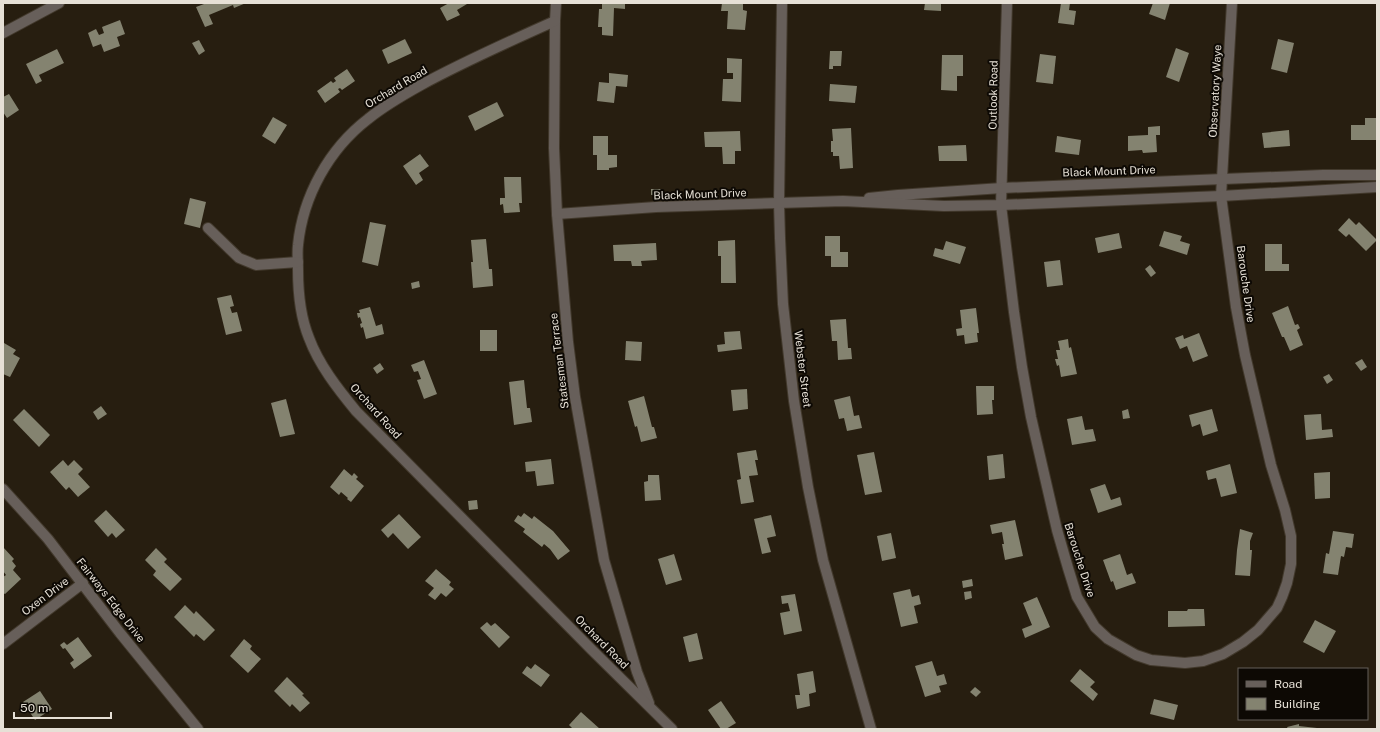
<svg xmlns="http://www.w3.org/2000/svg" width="1380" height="732" font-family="'Public Sans',sans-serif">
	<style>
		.building { fill: #848370 }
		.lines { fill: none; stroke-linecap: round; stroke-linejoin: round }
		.minor-casing { stroke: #42392c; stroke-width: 12 }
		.minor { stroke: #675f5a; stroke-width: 10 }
		.labels { text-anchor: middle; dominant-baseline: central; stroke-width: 4; stroke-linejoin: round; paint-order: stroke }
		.street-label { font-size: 11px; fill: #e6e0d6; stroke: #0d0904 }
	</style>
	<rect width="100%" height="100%" fill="#271e10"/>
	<!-- building -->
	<g class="building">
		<polygon points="203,3 246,3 234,8 233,5 209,15 213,24 205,27 196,7 204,4"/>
		<polygon points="449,3 466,3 467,4 457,10 460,15 447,21 440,8"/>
		<polygon points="602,3 625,3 625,9 614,8 613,36 602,35 602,27 598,27 599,9 602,9"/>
		<polygon points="722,3 743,3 743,10 747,11 745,30 727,29 728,11 721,11"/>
		<polygon points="925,3 941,3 941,11 924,10"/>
		<polygon points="1061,3 1070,3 1069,10 1076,11 1074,25 1058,23"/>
		<polygon points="1153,3 1170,3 1165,20 1149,14"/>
		<polygon points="120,20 125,34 117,37 120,46 104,52 101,44 93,47 88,33 96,29 99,35 104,33 102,27"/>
		<polygon points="405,39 412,53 388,64 382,50"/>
		<polygon points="1278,39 1294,43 1287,73 1271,69"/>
		<polygon points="199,40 205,51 199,55 192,43"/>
		<polygon points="1176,48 1189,53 1179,82 1166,77"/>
		<polygon points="57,49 64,63 39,75 42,81 36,84 26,64"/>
		<polygon points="830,51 842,51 841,66 833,66 833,69 829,69"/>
		<polygon points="1040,54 1056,56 1053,84 1036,82"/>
		<polygon points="942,55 963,55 963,76 957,76 957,91 941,90"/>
		<polygon points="727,58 742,59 741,102 722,101 723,79 733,79 733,73 727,73"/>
		<polygon points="347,69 355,81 342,90 340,88 338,89 340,92 325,103 317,91 331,81 333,83 336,81 334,78"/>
		<polygon points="609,73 628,75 627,87 616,86 614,103 597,101 599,82 609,83"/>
		<polygon points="830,84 857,86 855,103 829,101"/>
		<polygon points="9,94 19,110 7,118 3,112 3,97"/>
		<polygon points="497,102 504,116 475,131 468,116"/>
		<polygon points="273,117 287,125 275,144 262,136"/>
		<polygon points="1365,118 1377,118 1377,140 1351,140 1351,125 1365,125"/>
		<polygon points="1160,126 1160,135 1156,135 1157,152 1143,153 1142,150 1128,151 1128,136 1148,135 1148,127"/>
		<polygon points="851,128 853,168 840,169 839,156 833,156 833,152 831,152 831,141 833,141 832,129"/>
		<polygon points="1289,130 1290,146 1264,148 1262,133"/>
		<polygon points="740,131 741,151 735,151 735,164 723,164 722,147 705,147 704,132"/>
		<polygon points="593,136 608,136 608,155 617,155 617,167 609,168 609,170 597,170 597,155 593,155"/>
		<polygon points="1057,136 1081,140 1079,155 1055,152"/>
		<polygon points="966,145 967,161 939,161 938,146"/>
		<polygon points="420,154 429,166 419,173 423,180 416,185 403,166"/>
		<polygon points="504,177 521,177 522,203 519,203 520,212 504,213 503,204 500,205 500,198 505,198"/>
		<polygon points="651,189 661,189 661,194 651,195"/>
		<polygon points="190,198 206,202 200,228 184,224"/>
		<polygon points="1349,218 1356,225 1359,222 1377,240 1366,251 1349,234 1346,237 1338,230"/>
		<polygon points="370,222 386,225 378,266 362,262"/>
		<polygon points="1164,231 1182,236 1180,241 1190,244 1187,255 1159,246"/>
		<polygon points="1119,233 1122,248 1098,253 1095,238"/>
		<polygon points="825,236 840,236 840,252 848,252 848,267 831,267 831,256 825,256"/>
		<polygon points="486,239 489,269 492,269 493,286 473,288 471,262 473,262 471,240"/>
		<polygon points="735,240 736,283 721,283 721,256 718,256 718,241"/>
		<polygon points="946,241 966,247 960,264 933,256 935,248 943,250"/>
		<polygon points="656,243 657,260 641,261 642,266 632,266 631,261 614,261 613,245"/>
		<polygon points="1265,244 1282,244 1282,264 1289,264 1289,271 1265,271"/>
		<polygon points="1060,260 1063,285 1047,287 1044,262"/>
		<polygon points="1150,265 1156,273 1151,277 1145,269"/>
		<polygon points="419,281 420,287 412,289 411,283"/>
		<polygon points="231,295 234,306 230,307 232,313 237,312 242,331 226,335 217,298"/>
		<polygon points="1288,306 1295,325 1298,324 1300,328 1297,330 1303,345 1290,351 1284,337 1282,337 1272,313"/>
		<polygon points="370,307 376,326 382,324 384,334 366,339 363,327 361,328 360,324 362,323 360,317 358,318 357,313 360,313 359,310"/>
		<polygon points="976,308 979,333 977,333 978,342 965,344 964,335 957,336 956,329 962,328 960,310"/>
		<polygon points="846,319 848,348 851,348 852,359 838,360 837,341 832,341 830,320"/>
		<rect x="480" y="330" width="17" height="21"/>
		<polygon points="740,331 742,349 718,352 717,345 725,344 724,332"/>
		<polygon points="1199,333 1208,356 1193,362 1187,346 1180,349 1175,338 1183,335 1184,339"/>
		<polygon points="1068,339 1069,348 1071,347 1077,374 1061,377 1059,365 1057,366 1055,359 1058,359 1056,350 1060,350 1058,341"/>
		<polygon points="626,341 642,342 641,361 625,360"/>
		<polygon points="4,343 16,350 13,354 20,358 10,377 3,374 3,345"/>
		<polygon points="1362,359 1367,367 1361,371 1355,363"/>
		<polygon points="424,360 437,394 424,399 417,380 421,379 418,371 414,372 411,365"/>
		<polygon points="380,363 384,369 377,374 373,368"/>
		<polygon points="1329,374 1333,380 1327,384 1323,377"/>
		<polygon points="524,380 527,408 530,408 532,422 514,425 509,382"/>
		<polygon points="976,386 994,386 994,400 992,400 993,414 977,415"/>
		<polygon points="747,389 748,409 733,411 731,390"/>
		<polygon points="644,396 652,427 654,427 657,438 641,442 637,426 635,427 628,401"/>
		<polygon points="850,396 854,416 859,415 862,428 847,431 844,418 839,419 834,400"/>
		<polygon points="286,399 295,434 280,437 271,403"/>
		<polygon points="101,406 107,414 98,420 93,412"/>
		<polygon points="24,409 50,435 39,447 13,420"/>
		<polygon points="1128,409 1130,418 1123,419 1122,411"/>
		<polygon points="1212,409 1218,431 1203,436 1200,424 1192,427 1189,415"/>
		<polygon points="1321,414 1322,430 1332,429 1333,437 1306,440 1304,415"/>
		<polygon points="1082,416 1085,430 1093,429 1096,441 1072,445 1067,419"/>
		<polygon points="756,450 758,460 755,460 758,475 749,476 754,502 741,504 737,480 741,479 737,453"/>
		<polygon points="874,452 882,492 865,495 857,455"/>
		<polygon points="1003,454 1005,478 989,480 987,456"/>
		<polygon points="551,459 554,484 537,486 535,471 526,472 525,462"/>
		<polygon points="63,460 68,466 74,460 83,469 78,474 90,487 78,497 69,487 66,490 50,472"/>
		<polygon points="1230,464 1237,493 1221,497 1216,478 1208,480 1206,471"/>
		<polygon points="344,469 352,476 354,473 358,477 356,479 364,486 351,502 347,499 348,498 341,492 339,495 330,487"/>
		<polygon points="1330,472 1330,498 1315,499 1314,473"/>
		<polygon points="648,475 659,475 661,500 645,501 644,482 648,481"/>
		<polygon points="1105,484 1111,500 1120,497 1122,505 1098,513 1090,489"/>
		<polygon points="477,500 478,509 469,510 468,501"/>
		<polygon points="106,510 125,530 116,538 112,533 108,537 94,521"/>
		<polygon points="524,513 532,519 534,516 553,531 570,551 558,560 550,549 544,544 542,547 523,532 525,529 514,521 518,515 521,517"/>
		<polygon points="399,514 421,537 408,549 393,533 388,538 381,530"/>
		<polygon points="771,515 776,536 767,538 771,552 762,554 754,519"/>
		<polygon points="1015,520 1023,556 1005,560 1002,544 1004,544 1002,532 992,534 990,525"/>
		<polygon points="1240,529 1253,533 1250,541 1250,550 1252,550 1250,576 1235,575 1237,550"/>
		<polygon points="1333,531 1354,534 1352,548 1346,547 1344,557 1341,556 1338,575 1323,573 1326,553 1329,554"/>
		<polygon points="891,533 896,558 882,561 877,536"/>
		<polygon points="3,547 14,559 12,561 16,566 13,570 21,579 5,594 3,593 3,577 6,575 3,571"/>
		<polygon points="156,548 167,559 164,562 182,579 170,591 153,575 156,571 145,560"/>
		<polygon points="674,554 682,580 666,585 658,559"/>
		<polygon points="1120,554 1127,575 1132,573 1136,583 1116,590 1113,581 1111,582 1103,560"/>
		<polygon points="436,569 451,582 449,585 454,589 446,597 441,593 435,600 428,595 434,588 425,581"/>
		<polygon points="972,579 973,586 963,588 962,581"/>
		<polygon points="910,589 912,597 919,595 921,604 914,606 918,623 901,627 893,593"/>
		<polygon points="971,591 972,598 965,600 964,592"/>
		<polygon points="795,594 802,631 784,635 780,613 790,611 788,603 782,604 781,596"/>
		<polygon points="1037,597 1050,627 1025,638 1022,629 1032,625 1023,603"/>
		<polygon points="185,605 194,614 196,611 215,630 204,641 196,634 194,637 174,617"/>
		<polygon points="1188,609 1204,609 1205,626 1168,627 1168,611 1187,611"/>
		<polygon points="1315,620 1336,631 1324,653 1303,642"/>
		<polygon points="487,622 491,626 495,623 510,637 499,648 480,628"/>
		<polygon points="697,633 703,659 689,662 683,637"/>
		<polygon points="78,637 92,656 74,669 70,663 74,660 65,648 63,649 60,645 64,642 67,645"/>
		<polygon points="244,639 252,646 250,649 261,659 248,673 230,656"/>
		<polygon points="932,661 937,676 944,674 947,684 939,686 941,692 925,697 915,666"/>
		<polygon points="535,664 550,675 541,687 522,673 527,666 531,669"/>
		<polygon points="1080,669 1095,682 1090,687 1098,694 1093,701 1070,681"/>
		<polygon points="813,671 816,692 809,694 810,706 797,709 795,695 800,695 797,674"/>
		<polygon points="287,677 304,694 302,695 310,703 300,712 292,704 290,707 274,691"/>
		<polygon points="975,687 981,692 976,697 970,692"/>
		<polygon points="40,691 52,709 35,720 23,702"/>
		<polygon points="1154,699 1178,705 1174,720 1150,714"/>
		<polygon points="721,701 736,723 726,729 721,729 708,710"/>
		<polygon points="581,712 600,729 573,729 569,725"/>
		<polygon points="1299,724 1299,726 1317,728 1317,729 1288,729 1287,727"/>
	</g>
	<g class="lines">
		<!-- minor casing -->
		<g class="minor-casing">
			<g id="minor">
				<polyline points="556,3 555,21 554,148 557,214 568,342 575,397 604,560 637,672 649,703"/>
				<polyline points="782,3 779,203 780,238 783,304 794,401 808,487 823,560 871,729"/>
				<polyline points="1007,3 1001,205 1014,312 1022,367 1031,417 1057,530 1068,568 1077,597 1095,627 1108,639 1136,655 1151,660 1185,663 1203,661 1223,654 1243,642 1258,630 1277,608 1282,597 1287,583 1291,564 1291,536 1285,510 1271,465 1245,355 1236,307 1221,196 1232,3"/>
				<path d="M555,21C510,41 465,61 421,85C403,95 384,106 368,119C329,149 303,196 298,245C297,253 298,262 298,270C298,293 300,316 309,338C319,365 338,389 356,411L591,649L672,729"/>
				<polyline points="3,33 59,3"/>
				<polyline points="869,198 898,195 1002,188 1323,175 1377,175"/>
				<polyline points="557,214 656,207 843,201 944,206 1001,205 1221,196 1377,187"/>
				<polyline points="208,228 239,258 256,265 298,262"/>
				<polyline points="3,489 48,539 120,633 198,729"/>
				<polyline points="3,644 83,583"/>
			</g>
		</g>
		<!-- minor -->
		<use href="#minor" class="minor"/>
	</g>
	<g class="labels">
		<!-- street labels -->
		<g class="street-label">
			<text transform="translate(396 87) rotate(-31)">Orchard Road</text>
			<text transform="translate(1215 91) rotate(-87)">Observatory Waye</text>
			<text transform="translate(993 95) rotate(-89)">Outlook Road</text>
			<text transform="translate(1109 171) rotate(-2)">Black Mount Drive</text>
			<text transform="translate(700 194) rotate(-2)">Black Mount Drive</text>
			<text transform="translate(1246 284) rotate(82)">Barouche Drive</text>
			<text transform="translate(559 361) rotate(-97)">Statesman Terrace</text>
			<text transform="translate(803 369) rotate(83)">Webster Street</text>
			<text transform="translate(376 411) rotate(48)">Orchard Road</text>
			<text transform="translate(1080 560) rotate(72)">Barouche Drive</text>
			<text transform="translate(45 596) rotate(-37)">Oxen Drive</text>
			<text transform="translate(111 600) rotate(52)">Fairways Edge Drive</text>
			<text transform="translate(602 642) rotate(45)">Orchard Road</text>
		</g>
	</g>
	<!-- border -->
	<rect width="1380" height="732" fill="none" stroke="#e6e0d6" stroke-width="8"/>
	<!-- legend -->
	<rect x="1238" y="668" width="130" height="52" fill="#0d0904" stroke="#645f58"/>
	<rect x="1246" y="681" width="20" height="6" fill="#675f5a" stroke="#645f58"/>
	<text x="1274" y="688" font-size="12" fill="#e6e0d6">Road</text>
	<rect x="1246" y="698" width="20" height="12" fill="#848370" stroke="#645f58"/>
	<text x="1274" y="708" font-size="12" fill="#e6e0d6">Building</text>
	<!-- scale -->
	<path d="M14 712v6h97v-6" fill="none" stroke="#e6e0d6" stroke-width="2"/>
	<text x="20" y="712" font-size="12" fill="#e6e0d6" stroke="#0d0904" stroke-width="3" paint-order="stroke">50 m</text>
</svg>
